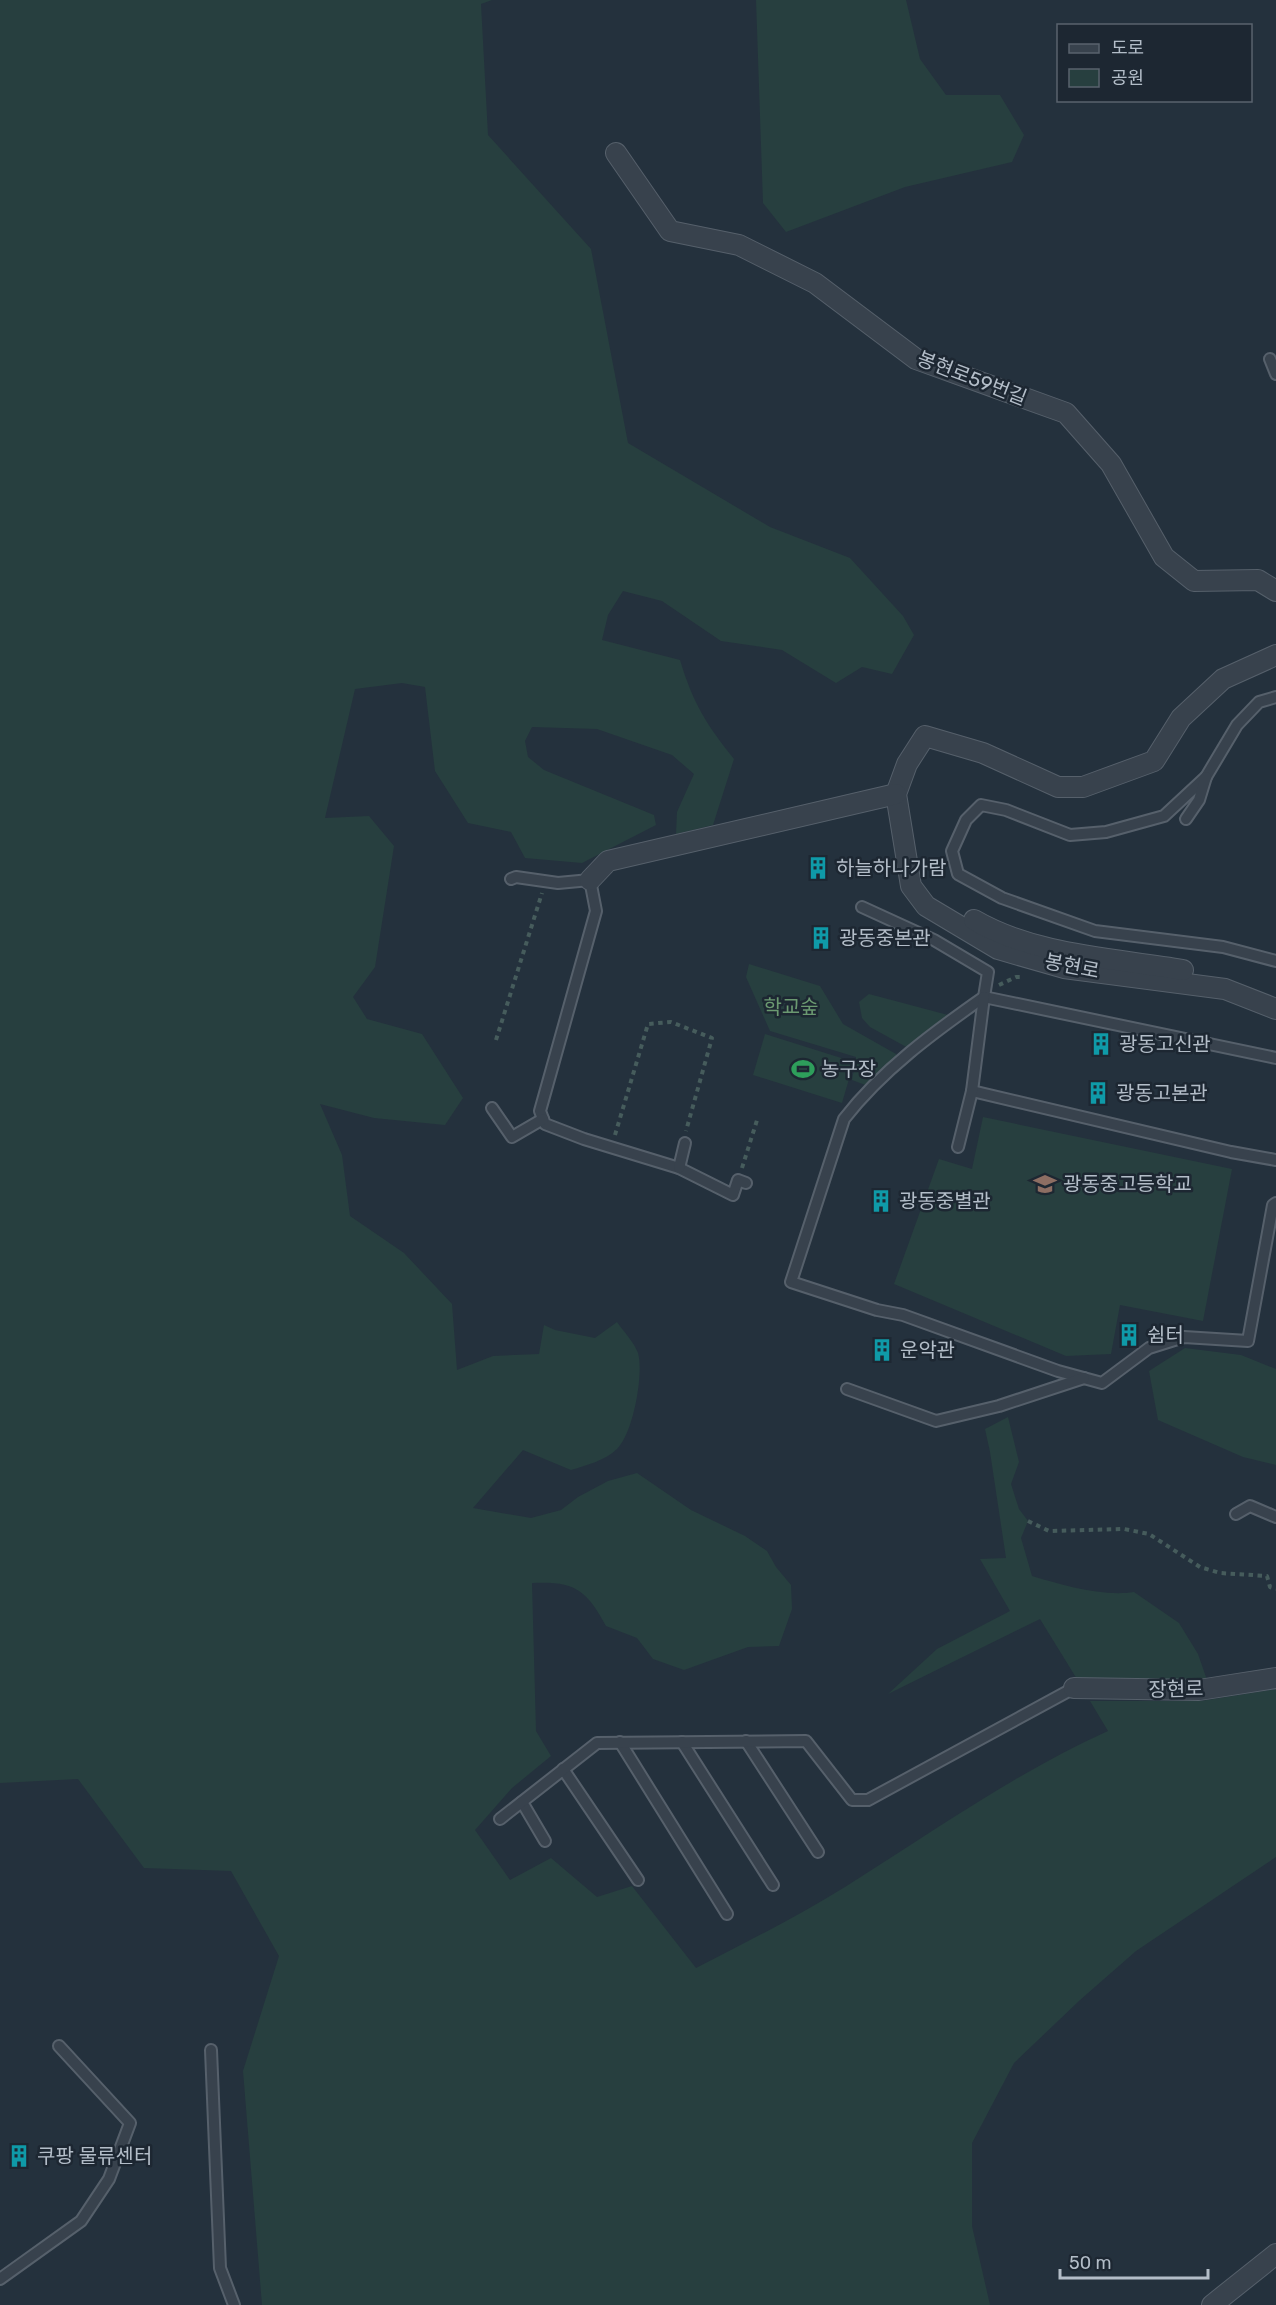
<svg xmlns="http://www.w3.org/2000/svg" width="1276" height="2305" font-family="Rubik,'Noto Sans KR',sans-serif">
	<style>
		.green { fill: #273f3f }
		.lines { fill: none; stroke-linecap: round; stroke-linejoin: round }
		.lane-casing { stroke: #56606b; stroke-width: 14 }
		.street-casing { stroke: #56606b; stroke-width: 22 }
		.path { stroke: #465c5c; stroke-width: 4; stroke-dasharray: 4.5 4.5; stroke-linecap: butt }
		.lane { stroke: #38424d; stroke-width: 10 }
		.street { stroke: #38424d; stroke-width: 20 }
		.labels { text-anchor: middle; dominant-baseline: central; stroke-width: 5; stroke-linejoin: round; paint-order: stroke }
		.street-label { font-size: 20px; fill: #b3bdc8; stroke: #1d2732 }
		.poi-label { font-size: 20px; fill: #b3bdc8; stroke: #1d2732; text-anchor: start }
		.park-label { font-size: 20px; fill: #6b9971; stroke: #1d2732 }
	</style>
	<rect width="100%" height="100%" fill="#24313d"/>
	<!-- green -->
	<g class="green">
		<path d="M0,0H492L481,4L488,135L591,249L628,443L770,527L850,558L903,616L914,635L892,674L862,667L836,683L782,650L721,641L662,601L623,591L608,615L602,640L680,660C693,703 706,724 734,759L713,825L676,834L677,812L694,774L672,755L597,729L532,727L525,741L528,757L544,770L654,815L656,825L582,863L525,858L511,832L468,823L435,771L425,687L402,683L355,689L325,818L369,816L394,846L375,967L353,997L367,1019L422,1034L463,1098L445,1125L374,1118L320,1104L342,1155L350,1216L404,1253L452,1304L457,1370L493,1356L539,1354L544,1325L555,1330L595,1338L617,1322C623,1331 634,1342 638,1353C644,1374 633,1434 617,1449C604,1461 587,1465 571,1470L523,1450L473,1508L531,1518L561,1510L578,1497L608,1481L637,1473L691,1510L745,1536L767,1551L776,1567L791,1585L792,1609L779,1646L748,1647L684,1670L653,1659L637,1638L606,1626C586,1589 574,1581 532,1583L536,1731L551,1756L512,1788L475,1830L510,1880L551,1858L597,1897L632,1886L696,1968C746,1942 797,1917 845,1887C931,1833 1015,1773 1108,1731L1090,1701H1201L1276,1689V1857L1136,1951L1080,2000L1014,2063L972,2143V2226L990,2305H262L243,2071L279,1956L231,1871L144,1868L78,1779L0,1783Z"/>
		<polygon points="756,0 906,0 920,59 946,95 1000,95 1024,135 1012,162 905,187 786,232 763,203"/>
		<polygon points="749,964 820,986 843,1024 896,1054 896,1061 868,1086 852,1080 856,1057 770,1031 746,977"/>
		<polygon points="869,994 948,1015 910,1049 870,1027 862,1018 859,1002"/>
		<polygon points="765,1034 854,1062 842,1103 753,1075"/>
		<polygon points="983,1117 1232,1169 1203,1321 1120,1305 1111,1354 1066,1356 894,1284 939,1159 972,1169"/>
		<polygon points="1185,1348 1241,1355 1276,1369 1276,1465 1243,1457 1158,1420 1149,1371"/>
		<path d="M1008,1417L1019,1462L1011,1484L1019,1509L1028,1521L1021,1538L1032,1576C1062,1585 1103,1597 1134,1592L1179,1623L1198,1654L1207,1680L1080,1684L1040,1619L888,1694L937,1649L1010,1611L980,1559L1006,1558L990,1452L985,1429Z"/>
	</g>
	<g class="lines">
		<!-- lane casing -->
		<g class="lane-casing">
			<g id="lane">
				<polyline points="1270,359 1276,374"/>
				<polyline points="1276,697 1259,702 1237,725 1206,777 1164,816 1106,832 1070,835 1006,810 981,805 966,820 952,851 958,874 1002,898 1095,931 1223,947 1276,961"/>
				<polyline points="1186,819 1199,800 1206,777"/>
				<polyline points="511,879 516,877 558,883 590,880 596,911 540,1111 545,1124 584,1139 679,1168 733,1195 738,1180 746,1183"/>
				<polyline points="862,907 934,940 988,972 984,997 1276,1058"/>
				<path d="M984,997C934,1032 882,1070 844,1119L791,1282L877,1310L903,1315L1058,1371L1102,1383L1149,1348L1184,1337L1248,1341L1273,1205L1276,1203"/>
				<polyline points="972,1091 1231,1152 1276,1160"/>
				<polyline points="492,1108 512,1137 543,1119"/>
				<polyline points="958,1147 972,1091 984,997"/>
				<polyline points="679,1168 685,1143"/>
				<polyline points="847,1389 936,1421 999,1406 1084,1378"/>
				<polyline points="1236,1514 1250,1506 1276,1517"/>
				<polyline points="746,1741 818,1852"/>
				<polyline points="620,1742 727,1914"/>
				<polyline points="682,1742 773,1885"/>
				<polyline points="563,1769 638,1880"/>
				<polyline points="522,1802 545,1841"/>
				<polyline points="500,1819 597,1743 806,1741 852,1800 868,1800 1074,1688"/>
				<polyline points="211,2050 220,2268 234,2305"/>
				<polyline points="0,2279 81,2221 109,2179 130,2123 59,2046"/>
			</g>
		</g>
		<!-- street casing -->
		<g class="street-casing">
			<g id="street">
				<polyline points="616,153 670,231 739,245 815,283 916,359 1066,413 1111,464 1164,557 1194,581 1258,580 1276,591"/>
				<polyline points="1276,655 1223,679 1181,718 1154,761 1083,787 1058,787 983,753 925,736 907,764 896,794 911,886 926,906 998,949 1064,968 1225,989 1276,1009"/>
				<polyline points="590,880 608,861 896,794"/>
				<path d="M974,920C1036,956 1114,958 1183,970"/>
				<polyline points="1074,1688 1199,1690 1276,1678"/>
				<polyline points="1212,2305 1276,2254"/>
			</g>
		</g>
		<!-- path -->
		<g class="path">
			<polyline points="999,985 1016,977 1020,977"/>
			<polyline points="496,1040 542,893"/>
			<polyline points="615,1135 648,1024 671,1022 712,1038 686,1131"/>
			<polyline points="742,1168 758,1117"/>
			<polyline points="1028,1521 1049,1531 1124,1529 1149,1534 1200,1567 1220,1573 1267,1576 1270,1587 1276,1589"/>
		</g>
		<!-- lane -->
		<use href="#lane" class="lane"/>
		<!-- street -->
		<use href="#street" class="street"/>
	</g>
	<!-- icons -->
	<defs>
		<g id="building-bare" transform="scale(1.8)"><path d="M-4-6H4V6H1V3H-1V6H-4ZM-2.5-4.3h1.7v1.8h-1.7ZM.8-4.3h1.7v1.8H.8ZM-2.5-1h1.7V.8h-1.7ZM.8-1h1.7V.8H.8Z" fill="#0f9aa8" stroke="#1d2732" stroke-width="2.5" paint-order="stroke"/></g>
		<g id="stadium-bare" transform="scale(1.8)"><path d="M0-5a6.5 5 0 1 0 0 10a6.5 5 0 1 0 0-10ZM-3.5-1.8h7v3.6h-7Z" fill="#2e9e5b" stroke="#1d2732" stroke-width="2.5" paint-order="stroke"/></g>
		<g id="school-bare" transform="scale(1.8)"><path d="M0-5L7-2L0 1L-7-2ZM-4 1L0 2.5L4 1V4Q0 6-4 4Z" fill="#8d6e63" stroke="#1d2732" stroke-width="2.5" paint-order="stroke"/></g>
	</defs>
	<g fill-rule="evenodd">
		<use href="#building-bare" x="818" y="868"/>
		<use href="#building-bare" x="821" y="938"/>
		<use href="#building-bare" x="1101" y="1044"/>
		<use href="#stadium-bare" x="803" y="1069"/>
		<use href="#building-bare" x="1098" y="1093"/>
		<use href="#school-bare" x="1045" y="1184"/>
		<use href="#building-bare" x="881" y="1201"/>
		<use href="#building-bare" x="1129" y="1335"/>
		<use href="#building-bare" x="882" y="1350"/>
		<use href="#building-bare" x="19" y="2156"/>
	</g>
	<g class="labels">
		<!-- street labels -->
		<g class="street-label">
			<text transform="translate(972 378) rotate(21)">봉현로59번길</text>
			<text transform="translate(1072 966) rotate(11)">봉현로</text>
			<text transform="translate(1176 1689) rotate(-1)">장현로</text>
		</g>
		<!-- poi labels -->
		<g class="poi-label">
			<text x="836" y="868">하늘하나가람</text>
			<text x="839" y="938">광동중본관</text>
			<text x="1119" y="1044">광동고신관</text>
			<text x="821" y="1069">농구장</text>
			<text x="1116" y="1093">광동고본관</text>
			<text x="1063" y="1184">광동중고등학교</text>
			<text x="899" y="1201">광동중별관</text>
			<text x="1147" y="1335">쉼터</text>
			<text x="900" y="1350">운악관</text>
			<text x="37" y="2156">쿠팡 물류센터</text>
		</g>
		<!-- park labels -->
		<g class="park-label">
			<text x="791" y="1007">학교숲</text>
		</g>
	</g>
	<!-- legend -->
	<rect x="1057" y="24" width="195" height="78" fill="#1d2732" stroke="#59636e" stroke-width="1.5"/>
	<rect x="1069" y="44" width="30" height="9" fill="#38424d" stroke="#59636e" stroke-width="1.5"/>
	<text x="1111" y="54" font-size="18" fill="#b3bdc8">도로</text>
	<rect x="1069" y="69" width="30" height="18" fill="#273f3f" stroke="#59636e" stroke-width="1.5"/>
	<text x="1111" y="84" font-size="18" fill="#b3bdc8">공원</text>
	<!-- scale -->
	<path d="M1060 2269v9h148v-9" fill="none" stroke="#b3bdc8" stroke-width="3"/>
	<text x="1069" y="2269" font-size="18" fill="#b3bdc8" stroke="#1d2732" stroke-width="4.5" paint-order="stroke">50 m</text>
</svg>
